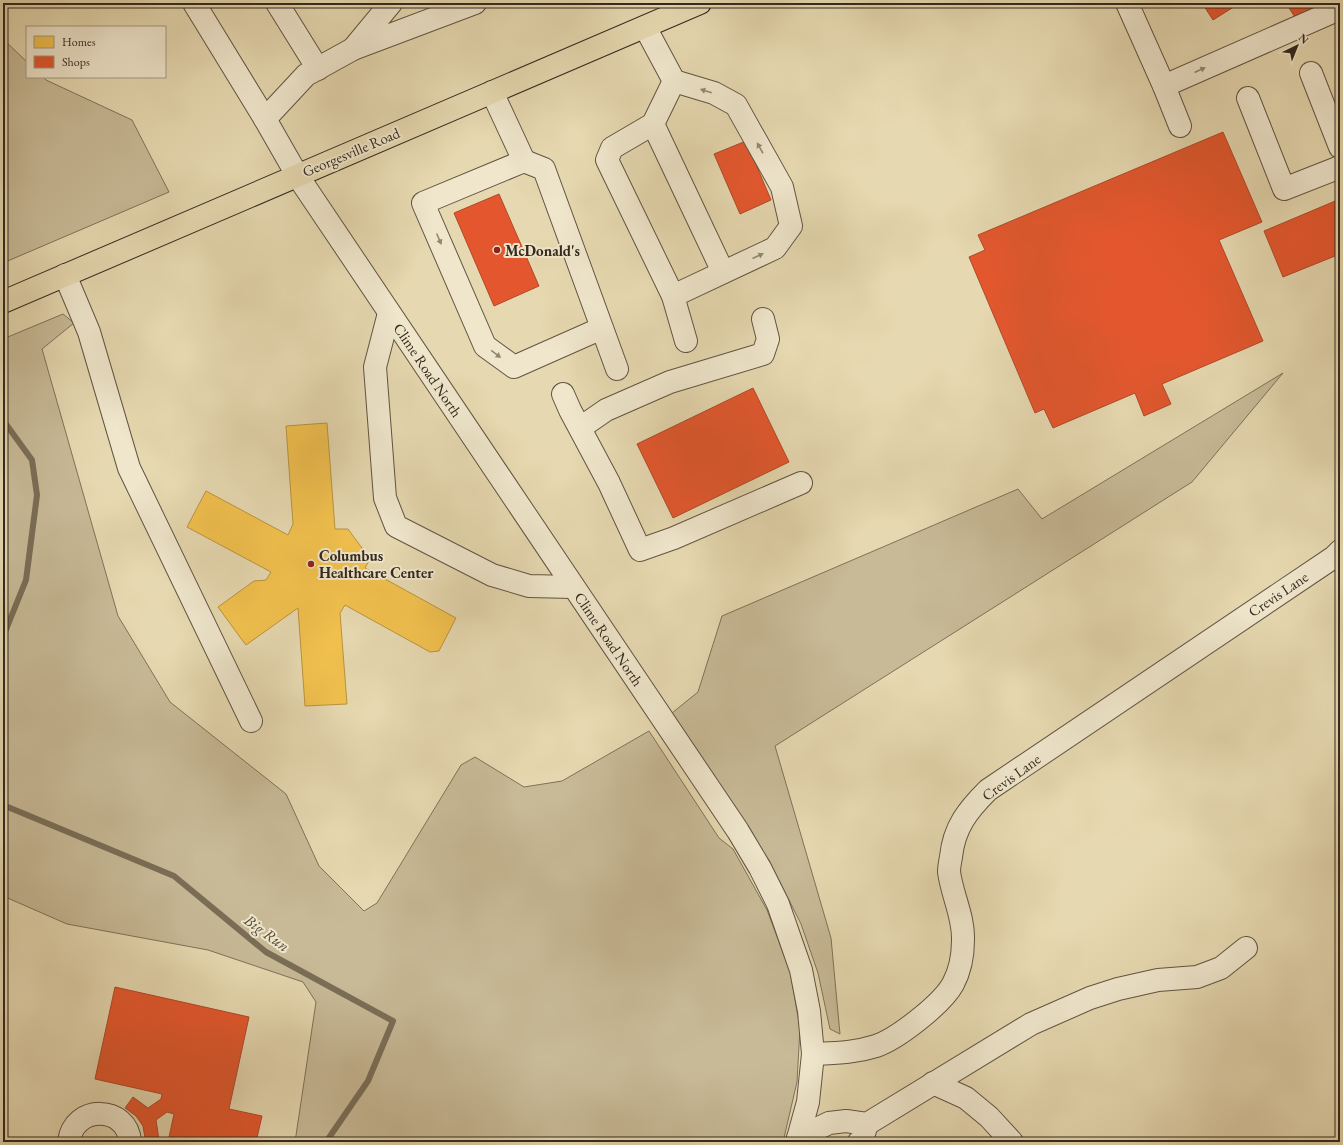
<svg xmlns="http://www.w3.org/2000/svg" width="1343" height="1145" font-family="'EB Garamond',serif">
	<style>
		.green { fill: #c8ba97; stroke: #7e725a }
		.homes { fill: #f2c14e; stroke: #b9933f }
		.shops { fill: #e4572e; stroke: #af4929 }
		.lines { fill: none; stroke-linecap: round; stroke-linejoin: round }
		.stream { stroke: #7a6e57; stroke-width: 6 }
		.minor-casing { stroke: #605542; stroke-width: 24 }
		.major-casing { stroke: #33291d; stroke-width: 24 }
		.minor { stroke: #efe6cc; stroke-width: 22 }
		.major { stroke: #e6d8b0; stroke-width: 22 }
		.oneway { fill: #918874 }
		.poi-dot { fill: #8f2418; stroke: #efe6cc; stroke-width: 1.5 }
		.labels { text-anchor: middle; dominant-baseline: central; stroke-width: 4; stroke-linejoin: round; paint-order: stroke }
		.street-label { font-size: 15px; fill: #33291d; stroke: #efe6cc }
		.poi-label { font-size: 15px; font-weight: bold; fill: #33291d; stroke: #efe6cc; text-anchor: start }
		.water-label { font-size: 16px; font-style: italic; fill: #564c3a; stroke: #efe6cc }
	</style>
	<rect width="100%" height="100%" fill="#e6d8b0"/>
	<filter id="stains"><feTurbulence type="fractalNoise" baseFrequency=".005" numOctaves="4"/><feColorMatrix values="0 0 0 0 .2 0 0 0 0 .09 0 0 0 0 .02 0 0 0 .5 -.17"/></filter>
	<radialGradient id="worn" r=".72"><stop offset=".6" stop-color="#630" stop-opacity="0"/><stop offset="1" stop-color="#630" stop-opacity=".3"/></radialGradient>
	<!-- green -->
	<g class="green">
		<polygon points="3,39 27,62 27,77 43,77 46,80 132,120 169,192 3,263"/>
		<polygon points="63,314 74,323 42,349 118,616 170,702 286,794 319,866 364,911 377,903 461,765 475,757 524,787 562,781 649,731 719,838 733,849 767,910 790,971 800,1028 797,1082 783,1142 295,1142 316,1002 303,982 208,950 67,924 3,896 3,339"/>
		<polygon points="1283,373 1192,482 775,746 831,938 840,1034 830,1029 818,973 801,924 770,862 672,713 698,692 722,616 1018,489 1042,519"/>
	</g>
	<!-- homes -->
	<polygon class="homes" points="327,423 335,529 348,529 370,559 365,568 456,618 439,651 430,652 345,605 340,613 347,704 305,706 298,608 246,645 245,644 218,607 254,581 266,580 271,572 187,527 206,491 288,535 293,524 286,426"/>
	<!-- shops -->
	<g class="shops">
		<polygon points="1202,3 1240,3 1213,20"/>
		<polygon points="1286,3 1329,3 1298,22"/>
		<polygon points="1223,132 1262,222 1219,240 1263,341 1162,384 1171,404 1144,416 1135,393 1053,428 1044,409 1035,413 969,257 985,250 978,235"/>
		<polygon points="746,141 771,200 740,214 714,154"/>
		<polygon points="499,194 539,286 494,306 454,213"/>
		<polygon points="1340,199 1340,254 1283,277 1264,231"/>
		<polygon points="753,388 789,462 673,518 637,444"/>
		<polygon points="115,987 249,1017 229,1109 262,1116 256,1142 168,1142 174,1114 167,1112 156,1120 159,1140 145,1138 143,1126 136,1116 125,1108 133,1097 148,1108 161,1099 162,1094 95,1079"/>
	</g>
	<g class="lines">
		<!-- stream -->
		<g class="stream">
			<polyline points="3,420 32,460 37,495 26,580 3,637"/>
			<polyline points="3,805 174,876 266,952 393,1021 368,1081 326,1142"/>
		</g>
		<!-- minor casing -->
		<g class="minor-casing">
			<g id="minor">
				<polyline points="194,3 265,119 297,175 738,831 760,868 778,904 801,970 809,1011 813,1054 808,1102 797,1142"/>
				<polyline points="277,3 318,69"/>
				<polyline points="391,3 353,49 475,3"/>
				<polyline points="1127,3 1164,86 1180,126"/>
				<polyline points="645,27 674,81 714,93 736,105 782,187 791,226 775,248 673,296 686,341"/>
				<polyline points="1311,73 1340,147"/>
				<polyline points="1164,86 1337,10 1340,3"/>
				<polyline points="492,92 524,161"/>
				<polyline points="1248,98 1284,189 1340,167"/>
				<polyline points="265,119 306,75 353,49"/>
				<polyline points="653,124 674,81"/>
				<polyline points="65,275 89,332 129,468 251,721"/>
				<polyline points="673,296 607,160 612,148 653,124 723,272"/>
				<polyline points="389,313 375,367 385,498 396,526 492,575 529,586 573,587"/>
				<polyline points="602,328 514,367 485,346 423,203 524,161 544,169 617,369"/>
				<polyline points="563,394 570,410 609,483 640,550 674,538 801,483"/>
				<polyline points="580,428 606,410 670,382 763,354 768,339 763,319"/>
				<path d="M813,1054C836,1053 854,1053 876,1046C897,1039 942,1004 953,984C960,971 963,955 963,940C964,917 952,895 949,872C949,867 950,862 951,857C954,827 968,810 988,790L1334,557L1340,551"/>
				<polyline points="933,1083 966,1098 989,1117 1012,1142"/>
				<polyline points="798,1138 829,1123 846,1121 867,1124 1031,1024 1090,998 1118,989 1158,980 1197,977 1221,968 1246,948"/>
				<path d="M69,1142C73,1104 128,1105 130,1142"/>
				<polyline points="859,1142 862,1140 867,1124"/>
			</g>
		</g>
		<!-- major casing -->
		<g class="major-casing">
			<polyline id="major" points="3,302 700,3"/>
		</g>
		<!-- minor -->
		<use href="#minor" class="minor"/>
		<!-- major -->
		<use href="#major" class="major"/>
	</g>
	<!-- one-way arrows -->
	<defs><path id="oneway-solid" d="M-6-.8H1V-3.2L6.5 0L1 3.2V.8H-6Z"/></defs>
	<g class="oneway">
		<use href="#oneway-solid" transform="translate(1200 70) rotate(-24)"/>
		<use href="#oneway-solid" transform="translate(706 91) rotate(-163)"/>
		<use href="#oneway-solid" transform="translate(760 148) rotate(-119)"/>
		<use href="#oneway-solid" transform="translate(439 239) rotate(67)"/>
		<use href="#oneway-solid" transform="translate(758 256) rotate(-25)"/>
		<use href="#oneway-solid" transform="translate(496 354) rotate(37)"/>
	</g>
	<!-- markers -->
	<g class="poi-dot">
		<circle cx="497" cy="250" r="4"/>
		<circle cx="311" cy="564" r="4"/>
	</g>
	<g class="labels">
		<!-- street labels -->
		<g class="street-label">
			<text transform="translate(351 152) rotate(-23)">Georgesville Road</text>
			<text transform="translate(428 370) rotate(56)">Clime Road North</text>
			<text transform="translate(1278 594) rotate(-34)">Crevis Lane</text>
			<text transform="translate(609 639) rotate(56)">Clime Road North</text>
			<text transform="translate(1011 777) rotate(-36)">Crevis Lane</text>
		</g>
		<!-- poi labels -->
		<g class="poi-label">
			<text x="505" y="250">McDonald's</text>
			<text x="319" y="555">Columbus<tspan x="319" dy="17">Healthcare Center</tspan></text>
		</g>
		<!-- water labels -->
		<g class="water-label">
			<text transform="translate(267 933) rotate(36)">Big Run</text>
		</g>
	</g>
	<!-- margin -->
	<rect width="1343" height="1145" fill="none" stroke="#e6d8b0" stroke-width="16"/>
	<rect x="4" y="4" width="1335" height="1137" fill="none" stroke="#33291d" stroke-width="2"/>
	<rect x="8" y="8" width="1327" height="1129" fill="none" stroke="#33291d"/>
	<!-- legend -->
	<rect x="26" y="26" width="140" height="52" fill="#efe6cc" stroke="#a49a86"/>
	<rect x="34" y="36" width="20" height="12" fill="#f2c14e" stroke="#a49a86"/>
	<text x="62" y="46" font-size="12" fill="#33291d">Homes</text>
	<rect x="34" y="56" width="20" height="12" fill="#e4572e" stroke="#a49a86"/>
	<text x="62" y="66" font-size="12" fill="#33291d">Shops</text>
	<!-- north arrow -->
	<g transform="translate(1297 46) rotate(43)" stroke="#efe6cc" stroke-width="3" paint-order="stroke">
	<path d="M0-3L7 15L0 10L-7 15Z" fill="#33291d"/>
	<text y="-6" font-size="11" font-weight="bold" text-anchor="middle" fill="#33291d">N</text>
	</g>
	<rect width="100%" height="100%" filter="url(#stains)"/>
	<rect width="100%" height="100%" fill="url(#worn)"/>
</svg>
